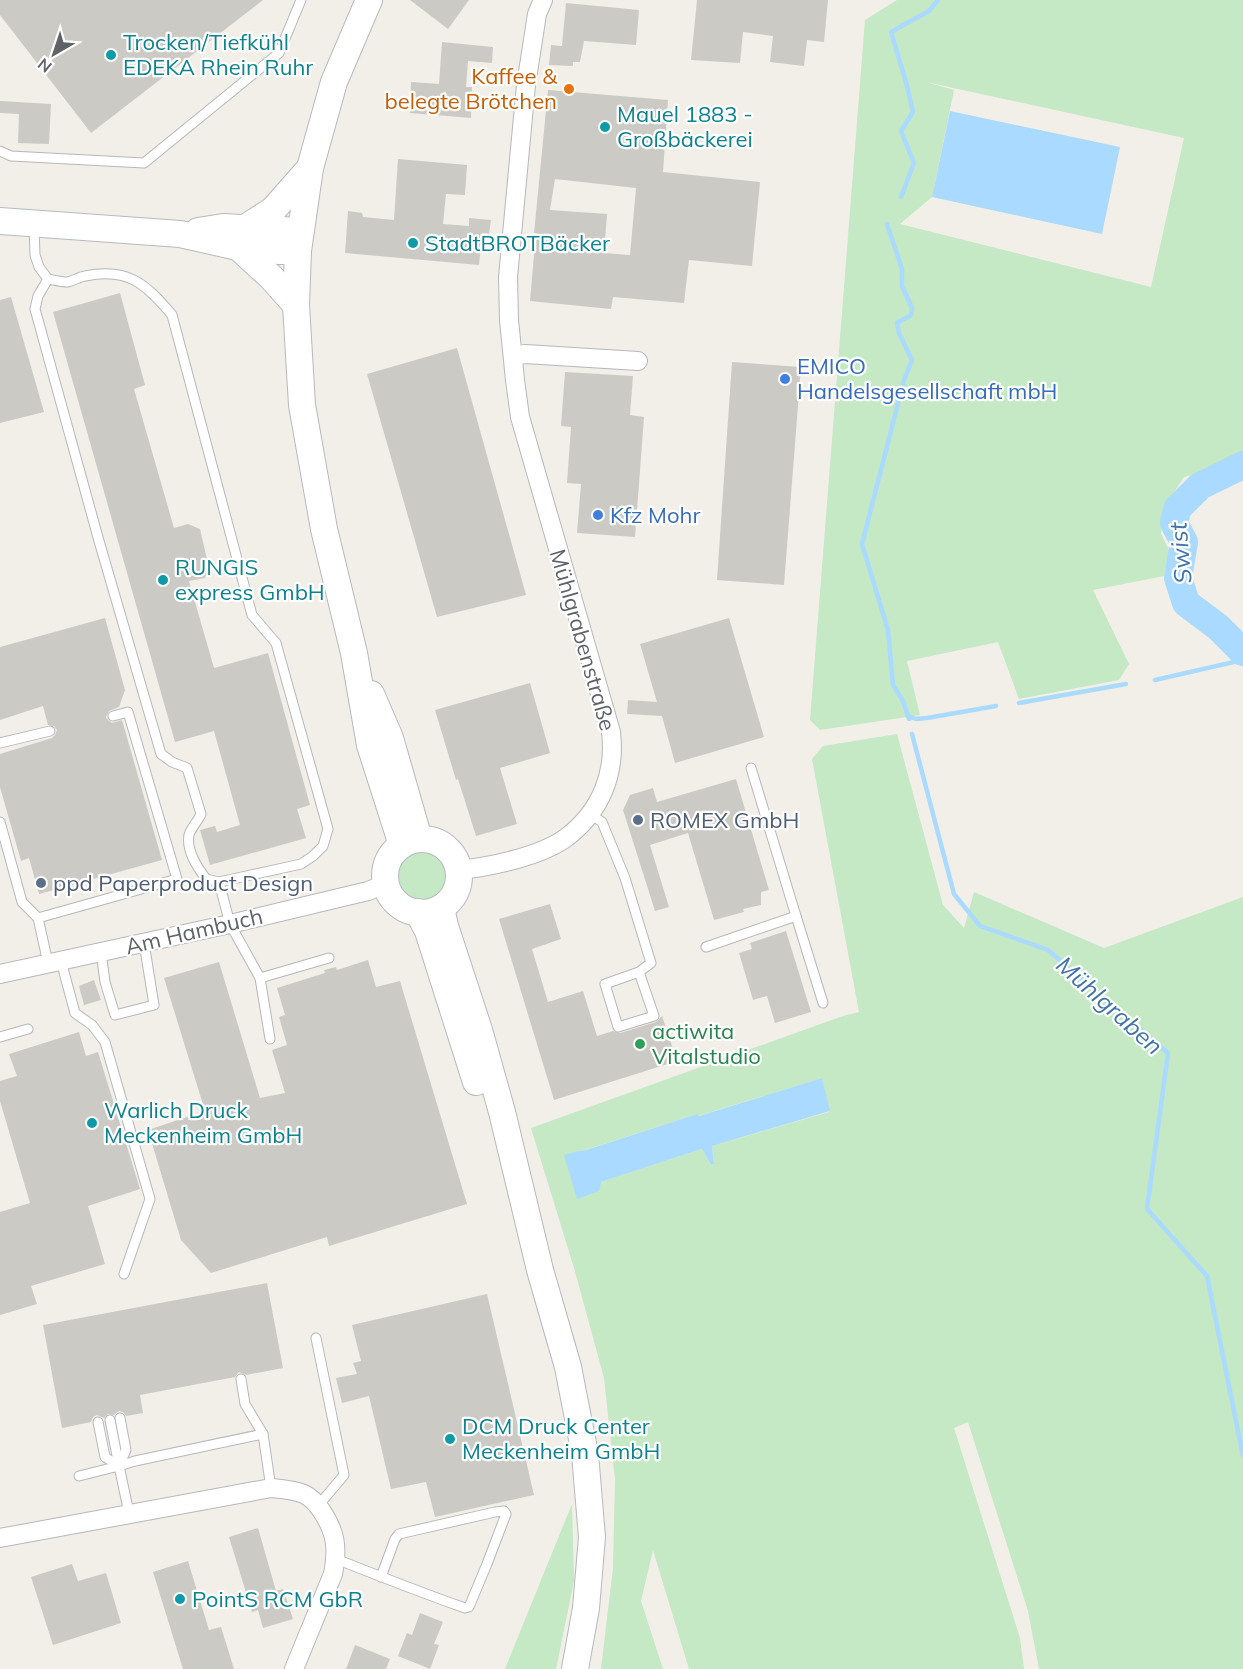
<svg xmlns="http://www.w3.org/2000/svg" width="1243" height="1669" font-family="Mulish,sans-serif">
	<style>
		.green { fill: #c5e8c5; fill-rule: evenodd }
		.water { fill: #aadaff }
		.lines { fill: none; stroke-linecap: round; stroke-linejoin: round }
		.stream { stroke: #aadaff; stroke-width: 4.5 }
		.river { stroke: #aadaff; stroke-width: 28 }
		.building { fill: #cccac5; fill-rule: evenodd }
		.lane-casing { stroke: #b5b8bc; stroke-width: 11 }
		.street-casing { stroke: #b5b8bc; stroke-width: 20 }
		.secondary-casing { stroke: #b6babf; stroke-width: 28 }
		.lane { stroke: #fff; stroke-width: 9 }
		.street { stroke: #fff; stroke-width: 18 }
		.secondary { stroke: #fff; stroke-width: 26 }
		.culture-dot { fill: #0f9aa8; stroke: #fff; stroke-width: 2 }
		.food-dot { fill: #e8710a; stroke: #fff; stroke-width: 2 }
		.shop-dot { fill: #3f7fe0; stroke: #fff; stroke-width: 2 }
		.service-dot { fill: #5c6f8a; stroke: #fff; stroke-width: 2 }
		.leisure-dot { fill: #2e9e5b; stroke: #fff; stroke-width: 2 }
		.labels { text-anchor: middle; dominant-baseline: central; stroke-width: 4.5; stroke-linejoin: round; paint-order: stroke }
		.culture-label { font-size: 22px; fill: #0d838f; stroke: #fff; text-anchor: start }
		.food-label { font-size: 22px; fill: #c56008; stroke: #fff; text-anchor: end }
		.shop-label { font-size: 22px; fill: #366cbe; stroke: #fff; text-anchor: start }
		.street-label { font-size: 22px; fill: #5f6368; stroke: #fff }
		.service-label { font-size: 22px; fill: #4e5e75; stroke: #fff; text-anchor: start }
		.leisure-label { font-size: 22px; fill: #27864d; stroke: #fff; text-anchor: start }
		.water-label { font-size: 24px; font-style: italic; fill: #4174aa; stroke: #fff }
	</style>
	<rect width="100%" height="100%" fill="#f1efe8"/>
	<!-- green -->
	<g class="green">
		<path d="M897,0H1243V451L1215,469L1184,477L1164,508L1161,534L1169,550L1164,576L1093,590L1129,664L1119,680L1019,699L998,642L907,661L920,715L820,730L810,720L865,20ZM926,82L1184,138L1151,287L900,224L932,197L954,90Z"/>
		<path d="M897,734L943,905L964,928L974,892L1104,948L1243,897V1669H1039L1028,1611L968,1422L954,1428L1020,1638L1024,1669H689L653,1550L641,1601L663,1669H601L613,1568L615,1479L604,1378L574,1268L531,1128L843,1016L859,1012L812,759L823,746ZM822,1078L829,1112L712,1146L714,1164L711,1165L702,1149L601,1182L579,1151L585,1150L697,1114L698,1116Z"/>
		<circle cx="422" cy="876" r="26"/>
		<polygon points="572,1504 574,1581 556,1669 505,1669"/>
	</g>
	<!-- water -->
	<g class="water">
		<polygon points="950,111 1120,147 1102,234 932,197"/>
		<polygon points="822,1078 830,1111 712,1146 714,1164 711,1165 702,1149 601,1182 599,1191 577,1199 564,1155 579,1151 586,1150 697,1114 699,1116"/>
	</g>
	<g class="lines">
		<!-- stream -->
		<g class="stream">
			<polyline points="901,197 914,163 901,131 913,112 906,82 891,32 929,11 938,0"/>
			<polyline points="887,224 902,269 902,286 912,308 911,315 897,323 899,333 912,360 904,380 862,544 888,630 893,685 903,701 909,719"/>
			<polyline points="1155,680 1243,660"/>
			<polyline points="1019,703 1126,684"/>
			<polyline points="908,716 916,719 927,718 996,706"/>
			<polyline points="912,734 954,894 980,926 1048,950 1168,1053 1147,1209 1207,1276 1243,1456"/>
		</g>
		<!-- river -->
		<polyline class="river" points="1243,465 1200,486 1177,509 1174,523 1184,542 1178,578 1186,603 1218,627 1243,652"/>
	</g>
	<!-- building -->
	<g class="building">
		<polygon points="0,0 263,0 91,133 0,15"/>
		<polygon points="410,0 469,0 448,29"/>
		<polygon points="697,0 828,0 824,42 807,40 804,66 770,62 773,36 743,32 740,63 691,60"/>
		<polygon points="566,3 639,10 636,45 584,41 580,62 573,62 573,66 549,65 551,45 562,46"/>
		<polygon points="442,42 493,47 492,63 468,61 466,87 472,87 471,118 410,113 411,82 439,84"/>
		<path d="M548,90L668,100L663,172L760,182L752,266L689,260L684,303L613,297L611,309L530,301L536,233H534ZM555,179L636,188L630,255L604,253L607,214L550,210Z"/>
		<polygon points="0,101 51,104 49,144 18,143 19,114 0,113"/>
		<polygon points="398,159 467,165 465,195 446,194 443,224 469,226 469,218 491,220 489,234 482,233 479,265 345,253 348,211 362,213 363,217 394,220"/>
		<polygon points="120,293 145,385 134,389 174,528 188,524 200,529 209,568 205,578 189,581 214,668 268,653 310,805 297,809 306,838 210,865 200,830 215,826 217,832 240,825 214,731 175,742 53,312"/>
		<polygon points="11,297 44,412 0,423 0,300"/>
		<polygon points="457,348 526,595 437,617 367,374"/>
		<polygon points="732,362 801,367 784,585 717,580"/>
		<polygon points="565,372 633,376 630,415 644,417 635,537 577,533 581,484 567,483 571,427 561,426"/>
		<polygon points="105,618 125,690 119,707 109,711 106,717 108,720 112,723 122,720 162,860 39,894 29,858 21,861 0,787 0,754 52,738 55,735 57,730 54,726 48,725 43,706 0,720 0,647"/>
		<polygon points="729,618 764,737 675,763 662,716 627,714 628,700 657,702 640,644"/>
		<polygon points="530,683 550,753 500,768 517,824 476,836 458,779 456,780 435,710"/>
		<polygon points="736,779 769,890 761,892 761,905 743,909 744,912 714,920 688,833 650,845 669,907 655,911 623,810 630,795 653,788 657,802"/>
		<polygon points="550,904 561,939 532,949 548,1002 583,991 597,1036 613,1031 620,1033 656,1022 662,1016 677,1061 554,1100 499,919"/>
		<polygon points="786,931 811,1012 775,1023 767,996 753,1000 739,953 752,949 750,943"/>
		<polygon points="368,960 376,987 400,981 467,1204 329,1246 327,1237 211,1273 181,1240 148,1130 205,1111 164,978 219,962 260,1098 285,1093 272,1050 287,1045 279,1017 285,1015 277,988 325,973 324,970 336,967 337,970"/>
		<polygon points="94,980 101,1000 84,1005 79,986"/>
		<polygon points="79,1032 86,1056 98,1052 140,1189 88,1206 105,1264 31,1286 37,1304 0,1315 0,1212 30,1203 0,1101 0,1081 17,1076 9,1054"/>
		<polygon points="267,1283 283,1368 246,1375 239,1372 235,1377 140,1395 143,1413 126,1416 123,1412 119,1411 114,1415 108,1414 104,1418 97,1415 93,1417 91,1422 62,1428 43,1325"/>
		<polygon points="487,1294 534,1495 435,1517 426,1482 391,1489 369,1396 342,1403 336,1378 357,1374 353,1363 361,1361 352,1325"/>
		<polygon points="258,1528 276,1591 283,1589 293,1619 263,1628 258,1610 252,1612 229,1537"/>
		<polygon points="188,1561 209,1630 221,1627 234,1669 183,1669 153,1572"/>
		<polygon points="72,1564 78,1581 106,1573 121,1623 53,1645 31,1577"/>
		<polygon points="420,1613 443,1622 434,1644 439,1645 430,1669 398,1656 407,1633 412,1635"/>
		<polygon points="355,1645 390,1659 386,1669 346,1669"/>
	</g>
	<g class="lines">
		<!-- lane casing -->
		<g class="lane-casing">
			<g id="lane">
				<polyline points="0,151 11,156 144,163 279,53 301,0"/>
				<path d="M34,226L35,255L39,267L48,279C54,280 61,282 67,282C73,281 79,277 85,276C128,267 146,284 172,315L252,615L276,643L328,829L323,846L313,856L301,864L219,882L230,924L260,978L329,958"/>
				<path d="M48,279L38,296L35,309L99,541L161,754L172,762L187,768L201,814C198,821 191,828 189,835C186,851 198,868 206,879L219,882"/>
				<polyline points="0,743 50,731"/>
				<polyline points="590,814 602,822 625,878 651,963 639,972 654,1016 618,1027 605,984 639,972"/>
				<polyline points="0,822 22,902 38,918"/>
				<polyline points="796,916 823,1003"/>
				<polyline points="706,947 796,916 751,768"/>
				<polyline points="101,952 105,982 115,1015 154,1005 144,943"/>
				<polyline points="61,961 75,1013 92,1025 105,1042 150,1199 124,1274"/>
				<polyline points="48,963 38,918 177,879 128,712 113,716"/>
				<polyline points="260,978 270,1039"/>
				<polyline points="0,1037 28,1029"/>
				<polyline points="316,1338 344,1475 318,1506"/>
				<polyline points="241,1379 245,1404 263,1434"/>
				<polyline points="110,1420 119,1466"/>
				<polyline points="98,1422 105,1457 119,1466"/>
				<polyline points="119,1466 126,1450 120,1418"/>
				<polyline points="79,1476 119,1466"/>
				<polyline points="129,1513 119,1466 135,1461 263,1434 271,1488"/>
				<path d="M336,1559C379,1576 422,1593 465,1608L469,1607L487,1564L506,1514L504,1511L495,1512L399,1534L395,1539L381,1577"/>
			</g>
		</g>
		<!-- street casing -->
		<g class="street-casing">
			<g id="street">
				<polyline points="513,356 525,354 638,361"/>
				<path d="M459,870C490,867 542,856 567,837C601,811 616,773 611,732L520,417L515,380L509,320L508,277L526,85L537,14L543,0"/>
				<polyline points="0,974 230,924 368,891 386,884"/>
				<path d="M0,1538L271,1488C282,1489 294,1490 304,1494C310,1497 317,1504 321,1510C336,1532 338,1548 333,1574L294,1669"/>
			</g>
		</g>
		<!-- secondary casing -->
		<g class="secondary-casing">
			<g id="secondary">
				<polyline points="369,0 334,82 310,168 298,251 296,305 302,405 324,529 354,653 370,745 402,845"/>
				<polyline points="0,221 180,234 238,247 279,251 298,251"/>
				<polyline points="245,228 273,210 310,168"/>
				<polyline points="198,231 223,227 300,231"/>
				<polyline points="238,247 271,277 296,305"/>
				<polyline points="371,694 390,738 419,839"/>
				<circle cx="422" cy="876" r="37"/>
				<polyline points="441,908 445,926 479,1030 502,1112 540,1270 568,1367 585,1454 592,1537 586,1608 575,1669"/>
				<polyline points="418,912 428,931 476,1082"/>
			</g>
		</g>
		<!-- lane -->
		<use href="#lane" class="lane"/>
		<!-- street -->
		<use href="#street" class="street"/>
		<!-- secondary -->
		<use href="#secondary" class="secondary"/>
	</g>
	<!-- markers -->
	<g class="culture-dot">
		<circle cx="111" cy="55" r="6"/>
		<circle cx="605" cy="127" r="6"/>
		<circle cx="413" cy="243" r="6"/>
		<circle cx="163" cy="580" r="6"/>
		<circle cx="92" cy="1123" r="6"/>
		<circle cx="450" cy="1439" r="6"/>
		<circle cx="180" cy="1599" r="6"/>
	</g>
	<circle class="food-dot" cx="569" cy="89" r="6"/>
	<g class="shop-dot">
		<circle cx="785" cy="379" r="6"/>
		<circle cx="598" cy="515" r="6"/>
	</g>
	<g class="service-dot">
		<circle cx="638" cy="820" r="6"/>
		<circle cx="41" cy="883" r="6"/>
	</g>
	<circle class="leisure-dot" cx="640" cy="1044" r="6"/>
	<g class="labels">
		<!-- culture labels -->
		<g class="culture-label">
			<text x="123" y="42">Trocken/Tiefkühl<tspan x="123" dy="25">EDEKA Rhein Ruhr</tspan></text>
			<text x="617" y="114">Mauel 1883 -<tspan x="617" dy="25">Großbäckerei</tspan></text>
			<text x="425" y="243">StadtBROTBäcker</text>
			<text x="175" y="567">RUNGIS<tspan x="175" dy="25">express GmbH</tspan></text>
			<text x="104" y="1110">Warlich Druck<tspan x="104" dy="25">Meckenheim GmbH</tspan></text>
			<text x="462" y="1426">DCM Druck Center<tspan x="462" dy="25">Meckenheim GmbH</tspan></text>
			<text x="192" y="1599">PointS RCM GbR</text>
		</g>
		<!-- food labels -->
		<g class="food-label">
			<text x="557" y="76">Kaffee &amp;<tspan x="557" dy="25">belegte Brötchen</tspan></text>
		</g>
		<!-- shop labels -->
		<g class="shop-label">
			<text x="797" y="366">EMICO<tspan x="797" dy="25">Handelsgesellschaft mbH</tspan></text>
			<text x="610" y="515">Kfz Mohr</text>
		</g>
		<!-- street labels -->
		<g class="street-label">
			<text transform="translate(583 640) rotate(74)">Mühlgrabenstraße</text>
			<text transform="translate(194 931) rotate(-13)">Am Hambuch</text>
		</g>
		<!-- service labels -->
		<g class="service-label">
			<text x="650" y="820">ROMEX GmbH</text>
			<text x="53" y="883">ppd Paperproduct Design</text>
		</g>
		<!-- leisure labels -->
		<g class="leisure-label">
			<text x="652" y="1031">actiwita<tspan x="652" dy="25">Vitalstudio</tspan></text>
		</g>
		<!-- water labels -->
		<g class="water-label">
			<text transform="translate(1180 553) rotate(-95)">Swist</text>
			<text transform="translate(1110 1005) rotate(42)">Mühlgraben</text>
		</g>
	</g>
	<!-- north arrow -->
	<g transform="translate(54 54) rotate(219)" stroke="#ffffff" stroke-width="4.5" paint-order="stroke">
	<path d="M0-4.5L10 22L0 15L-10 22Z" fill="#5f6368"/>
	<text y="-9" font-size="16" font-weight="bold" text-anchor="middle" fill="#5f6368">N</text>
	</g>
</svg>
